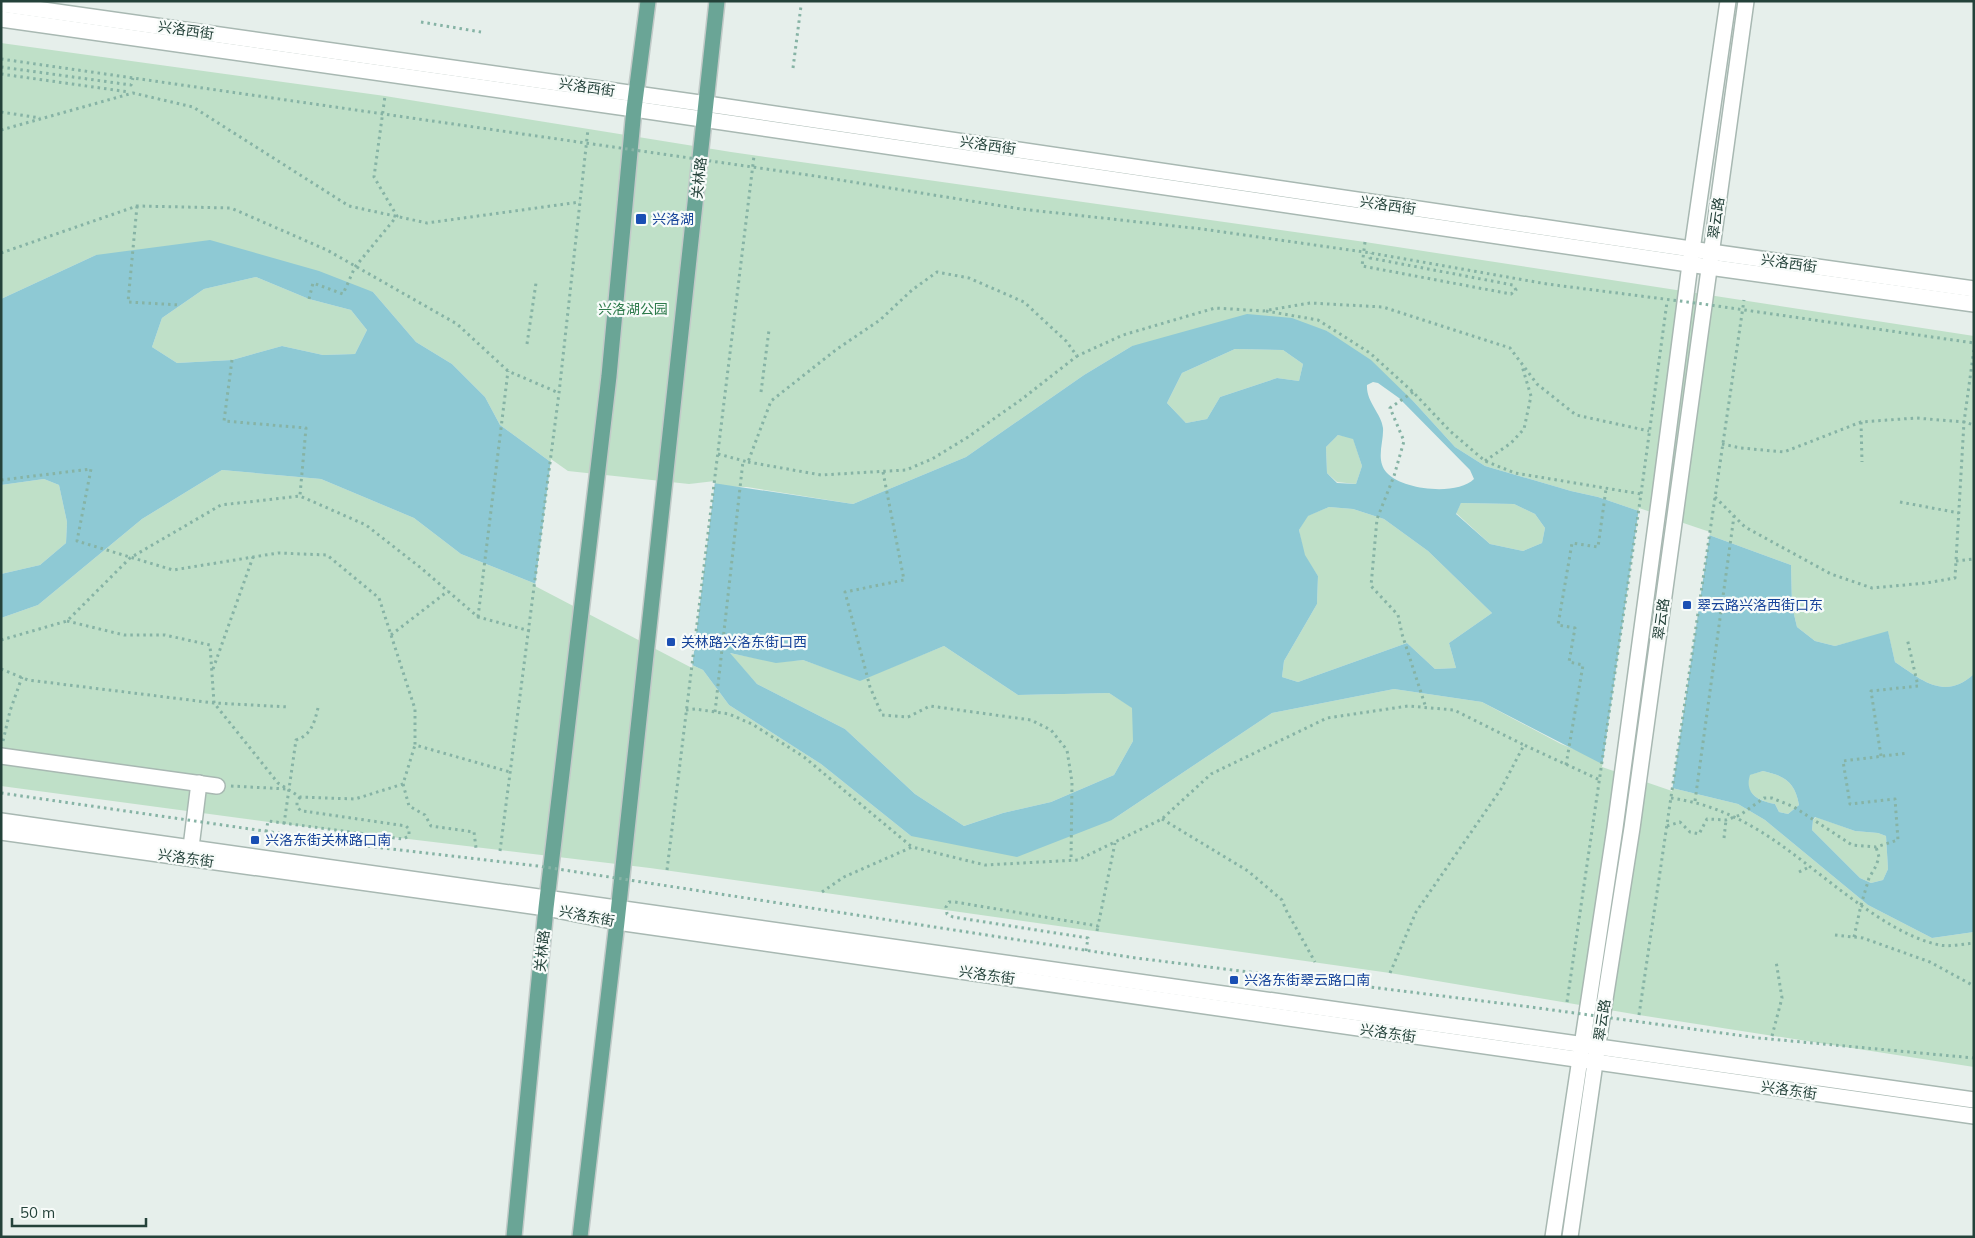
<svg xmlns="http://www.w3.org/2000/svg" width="1975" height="1238" font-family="Mulish,'Noto Sans SC',sans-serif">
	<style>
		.green { fill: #bfe0c8 }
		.water { fill: #8ec9d4; fill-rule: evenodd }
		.pier { fill: #e6efeb }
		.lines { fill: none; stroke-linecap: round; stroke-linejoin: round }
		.minor-casing { stroke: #a8b8b2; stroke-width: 18 }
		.major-casing { stroke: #c2cac8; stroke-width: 18 }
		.path { stroke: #86b3a5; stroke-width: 3; stroke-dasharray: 2.5 4; stroke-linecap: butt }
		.minor { stroke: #fff; stroke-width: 15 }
		.major { stroke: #6aa596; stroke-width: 15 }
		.path-bridge { stroke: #86b3a5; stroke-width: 3; stroke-dasharray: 2.5 4; stroke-linecap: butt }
		.transit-dot { fill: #1a4fb4; stroke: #f7fbf9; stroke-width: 2 }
		.labels { text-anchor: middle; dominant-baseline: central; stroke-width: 4.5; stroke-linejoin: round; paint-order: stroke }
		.street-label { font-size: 14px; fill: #24423a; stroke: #f7fbf9 }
		.transit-label { font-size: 14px; fill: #164399; stroke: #f7fbf9; text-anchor: start }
		.park-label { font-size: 14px; fill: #2d7a4b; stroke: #f7fbf9 }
	</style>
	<rect width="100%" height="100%" fill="#e6efeb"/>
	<!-- green -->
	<g class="green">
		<path d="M1,43L385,96L731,152L1365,242L1974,336V674C1944,701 1922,680 1895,662L1888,632L1835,646L1815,641L1797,627L1792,606L1791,565L1709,535L1598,497L1571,491L1485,466L1455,447L1414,402L1327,331L1132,346L1084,375L966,457L853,504L747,487L689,486L567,474L500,425L485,397L452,364L416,342L373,292L96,255L1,299Z"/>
		<polygon points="256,277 309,299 351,310 367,330 355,354 323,355 282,346 232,360 177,363 152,347 162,318 204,289"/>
		<polygon points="1235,349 1283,350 1303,364 1299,381 1277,378 1220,397 1207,419 1186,423 1167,403 1182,373"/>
		<polygon points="1338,435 1353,438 1362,466 1356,484 1337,482 1327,473 1326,447"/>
		<polygon points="222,470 321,479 414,518 461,554 536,584 668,654 703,670 729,705 821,764 911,836 1112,820 1272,713 1394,689 1482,702 1561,744 1672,788 1738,804 1765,820 1868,905 1932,938 1974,932 1974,1067 1639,1015 1390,973 650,868 284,824 1,786 1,618 38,605 142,519"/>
		<polygon points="44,479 59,485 67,522 66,543 40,565 1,574 1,485"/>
		<polygon points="1461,503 1514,504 1535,514 1545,528 1542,543 1523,551 1490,544 1456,513"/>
		<polygon points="1329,507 1353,509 1384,519 1428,551 1492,613 1449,643 1456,668 1435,669 1407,643 1298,682 1282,677 1284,661 1317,604 1318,576 1304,555 1299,530 1307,516"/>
		<polygon points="944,646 1018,695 1109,693 1133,708 1133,741 1114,775 1051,802 1003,813 964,826 915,794 845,729 757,684 729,653 776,662 803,660 860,680"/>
		<path d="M1763,771C1785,776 1795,782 1799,805L1788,814L1779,812L1775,804C1759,801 1744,794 1749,775Z"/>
		<polygon points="1816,817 1855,831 1878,833 1886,836 1888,869 1883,880 1871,883 1860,878 1812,830 1813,820"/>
	</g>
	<!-- water -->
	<path class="water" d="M210,240L319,271L373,292L416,342L452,364L485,397L500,425L567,474L670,485L713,483L853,504L966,457L1084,375L1132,346L1247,314L1292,318L1327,331L1371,360L1414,402L1455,447L1485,466L1571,491L1598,497L1709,535L1791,565L1792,606L1797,627L1815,641L1835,646L1888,631L1895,662C1922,680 1944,701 1974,674V932L1932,938L1868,905L1765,820L1738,804L1672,788L1602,764L1482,702L1394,689L1272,713L1112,820L1017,857L911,836L821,764L729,705L703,670L668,654L536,584L461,554L414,518L321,479L222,470L142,519L38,605L1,618V574L40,565L66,543L67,522L59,485L44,479L1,485V299L96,255ZM256,277L309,299L351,310L367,330L355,354L323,355L282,346L232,360L177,363L152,347L162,318L204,289ZM1235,349L1283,350L1303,364L1299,381L1277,378L1220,397L1207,419L1186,423L1167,403L1182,373ZM1373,382L1378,383L1399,398L1470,470L1474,479C1457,496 1403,490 1387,473C1375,460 1384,442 1383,428C1381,413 1366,402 1367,385ZM1338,435L1353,439L1362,466L1356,484L1337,483L1327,473L1326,447ZM1461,503L1514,504L1535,514L1545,528L1542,543L1523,551L1490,544L1456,514ZM1329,507L1353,509L1384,519L1428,551L1492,613L1449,643L1456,668L1435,669L1407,643L1298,682L1282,677L1284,661L1317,604L1318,576L1305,555L1299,530L1308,516ZM944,646L1018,695L1109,693L1132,708L1133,741L1114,775L1051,802L1003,813L964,826L915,794L845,729L757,684L730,653L776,663L803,660L860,681ZM1763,771C1785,776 1795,782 1799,805L1788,814L1779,812L1775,804C1759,801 1744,794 1750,775ZM1815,817L1855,831L1878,833L1886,836L1888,869L1883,880L1871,883L1860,878L1812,830L1813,820Z"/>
	<!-- pier -->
	<g class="pier">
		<polygon points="551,459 568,471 689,484 715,481 692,668 535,586"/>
		<polygon points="1639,508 1710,532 1672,791 1602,767"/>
	</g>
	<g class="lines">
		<!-- minor casing -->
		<g class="minor-casing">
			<g id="minor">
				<polyline points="1,4 707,104 1711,252 1974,289"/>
				<polyline points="1,19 634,109 1709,267 1974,304"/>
				<polyline points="1,756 217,786"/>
				<polyline points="1,821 1974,1100"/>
				<polyline points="1,832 546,908 617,922 1974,1116"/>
				<polyline points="191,847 199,783"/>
				<polyline points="1553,1237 1615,828 1660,495 1690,264 1728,1"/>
				<polyline points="1570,1237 1595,1063 1632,828 1746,1"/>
			</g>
		</g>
		<!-- major casing -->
		<g class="major-casing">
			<g id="major">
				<polyline points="514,1237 546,908 609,376 634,109 648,1"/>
				<polyline points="580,1237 617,922 717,1"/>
			</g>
		</g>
		<!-- path -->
		<g class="path">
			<polyline points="421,22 481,32"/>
			<polyline points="1,67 131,85 133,78"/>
			<polyline points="793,68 801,6"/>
			<polyline points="1,74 129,92"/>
			<polyline points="1,112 40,118"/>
			<polyline points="1,130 133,93 193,107 349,206 427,223 580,202"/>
			<polyline points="1365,242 1362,266 1511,294 1516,290 1513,285 1370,258 1371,253"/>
			<polyline points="1,253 137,206 231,208 327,250 457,324 508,371 559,393"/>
			<polyline points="309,299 313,283 343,294 355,267 397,216 374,177 385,96"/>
			<polyline points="1266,311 1318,320 1370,353 1413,392 1450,431 1485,461 1515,473 1641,494"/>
			<polyline points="527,344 536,283"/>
			<polyline points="232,360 224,421 306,428 300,495"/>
			<polyline points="761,392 769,330"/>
			<polyline points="1413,392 1390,408 1404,441 1394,476 1377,519 1371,586 1398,615 1402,634 1426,708"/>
			<polyline points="1861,422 1862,462"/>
			<polyline points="1722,444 1741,448 1784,452 1861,422 1916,418 1964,422 1974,425"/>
			<polyline points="718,454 748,462 771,401 837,349 880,320 912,290 937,272 969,278 1024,302 1066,341 1077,356 1123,335 1215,308 1263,311 1310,303 1383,307 1510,348 1537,384 1576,415 1649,431"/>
			<polyline points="1485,461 1511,443 1524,429 1531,396 1522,366"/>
			<polyline points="748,462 821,475 906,470 932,459 968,437 1022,399 1077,356"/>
			<polyline points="883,472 904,580 845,592 870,687 882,715 908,717 930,706 1031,720 1051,730 1067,750 1072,782 1071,861"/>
			<polyline points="1,480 91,469 77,541 173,570 278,553 327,555 379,598 415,709 415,745 510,772"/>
			<polyline points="1715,497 1745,527 1831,574 1872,588 1926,583 1955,578 1964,422 1974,349"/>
			<polyline points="1900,502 1959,513"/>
			<polyline points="1956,561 1974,559"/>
			<polyline points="478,617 508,371"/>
			<polyline points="67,621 124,635 165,635 210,645 214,703 278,783 300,797 355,799 403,784 415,745"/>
			<polyline points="391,635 448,591"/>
			<polyline points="1,640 67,621 130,558 221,505 300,496 366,525 421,568 478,617 530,631"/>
			<polyline points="1,669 28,680 214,703 289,707"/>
			<polyline points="213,669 253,557"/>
			<polyline points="686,710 695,709 729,714 752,724 804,757 912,847"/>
			<polyline points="715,712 743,461"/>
			<polyline points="3,741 10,711 22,677"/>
			<polyline points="1881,756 1871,691 1918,686 1907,638"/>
			<polyline points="1566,765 1583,665 1569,662 1575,628 1558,625 1572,543 1598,547 1606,489"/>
			<polyline points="403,784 409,806 425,815 431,826 474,832 476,848"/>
			<polyline points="231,786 287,789"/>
			<polyline points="300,797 297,802 297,807 301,811 310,812"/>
			<path d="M1671,798C1749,809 1794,857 1855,901C1880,919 1908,938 1939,945C1950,947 1963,944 1974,943"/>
			<polyline points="1695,801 1734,516"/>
			<polyline points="1162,819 1248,871 1282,900 1286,910 1315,962"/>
			<path d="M284,824L296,740C311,735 314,724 318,708"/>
			<polyline points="1667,826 1680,822 1690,832 1699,834 1707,819 1726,820 1740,815 1764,798 1772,798 1794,807 1852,845 1876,847 1898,840 1895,799 1850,804 1843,761 1908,753"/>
			<polyline points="1724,838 1726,820"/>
			<polyline points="500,851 559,393 588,129"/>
			<polyline points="667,870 754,156"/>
			<polyline points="1799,872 1809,867"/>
			<polyline points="822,892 844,877 912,847 985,865 1078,860 1162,819 1211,774 1327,718 1408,706 1454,710 1524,745"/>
			<polyline points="1097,931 1098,926"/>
			<polyline points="1835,935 1863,938 1930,962 1974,986"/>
			<polyline points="1854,937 1861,905 1869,878 1876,866 1879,857 1876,847"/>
			<polyline points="1086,951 1088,938 953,917 947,914 946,907 949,902 955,902 1098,926 1115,843"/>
			<polyline points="1390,973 1416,912 1501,789 1524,745 1600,780"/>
			<polyline points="1567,1002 1641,494 1667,302"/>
			<polyline points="1639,1015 1744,300"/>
			<polyline points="1772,1036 1782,998 1776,961"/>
		</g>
		<!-- minor -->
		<use href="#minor" class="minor"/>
		<!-- major -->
		<use href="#major" class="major"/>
		<!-- path-bridge -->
		<g class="path-bridge">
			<polyline points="1,59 815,176 1021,209 1202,229 1371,253 1547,284 1703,304 1974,343"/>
			<polyline points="137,206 128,302 180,305"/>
			<polyline points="1,793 382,848 538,866 1136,958 1523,1006 1759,1038 1974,1058"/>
			<polyline points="266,832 268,821 403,839 409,836 409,829 406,826 310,812"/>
		</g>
	</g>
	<!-- markers -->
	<g class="transit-dot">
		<rect x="635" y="213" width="12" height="12" rx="2.5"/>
		<rect x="1682" y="600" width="10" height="10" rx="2.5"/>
		<rect x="666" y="637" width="10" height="10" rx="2.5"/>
		<rect x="250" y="835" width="10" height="10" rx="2.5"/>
		<rect x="1229" y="975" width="10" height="10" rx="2.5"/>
	</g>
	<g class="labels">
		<!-- street labels -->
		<g class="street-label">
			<text transform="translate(186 30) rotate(8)">兴洛西街</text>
			<text transform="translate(587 87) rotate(8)">兴洛西街</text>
			<text transform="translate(988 145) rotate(8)">兴洛西街</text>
			<text transform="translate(699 178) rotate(-84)">关林路</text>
			<text transform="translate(1388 205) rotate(8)">兴洛西街</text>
			<text transform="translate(1716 218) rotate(-82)">翠云路</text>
			<text transform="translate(1789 263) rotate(8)">兴洛西街</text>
			<text transform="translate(1661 619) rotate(-82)">翠云路</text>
			<text transform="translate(186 858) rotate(8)">兴洛东街</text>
			<text transform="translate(587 916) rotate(11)">兴洛东街</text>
			<text transform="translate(542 951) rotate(-84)">关林路</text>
			<text transform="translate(987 975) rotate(8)">兴洛东街</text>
			<text transform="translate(1602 1020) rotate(-81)">翠云路</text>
			<text transform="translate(1388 1033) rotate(8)">兴洛东街</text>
			<text transform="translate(1789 1090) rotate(8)">兴洛东街</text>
		</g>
		<!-- transit labels -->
		<g class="transit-label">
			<text x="652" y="219">兴洛湖</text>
			<text x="1697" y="605">翠云路兴洛西街口东</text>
			<text x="681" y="642">关林路兴洛东街口西</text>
			<text x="265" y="840">兴洛东街关林路口南</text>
			<text x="1244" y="980">兴洛东街翠云路口南</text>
		</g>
		<!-- park labels -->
		<g class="park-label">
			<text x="633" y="309">兴洛湖公园</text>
		</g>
	</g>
	<!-- border -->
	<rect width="1975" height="1238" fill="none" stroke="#24423a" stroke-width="5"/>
	<!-- scale -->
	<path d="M12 1218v8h134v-8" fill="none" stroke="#24423a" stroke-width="2.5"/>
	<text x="20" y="1218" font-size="15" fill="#24423a" stroke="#f7fbf9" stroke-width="4" paint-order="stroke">50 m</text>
</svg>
